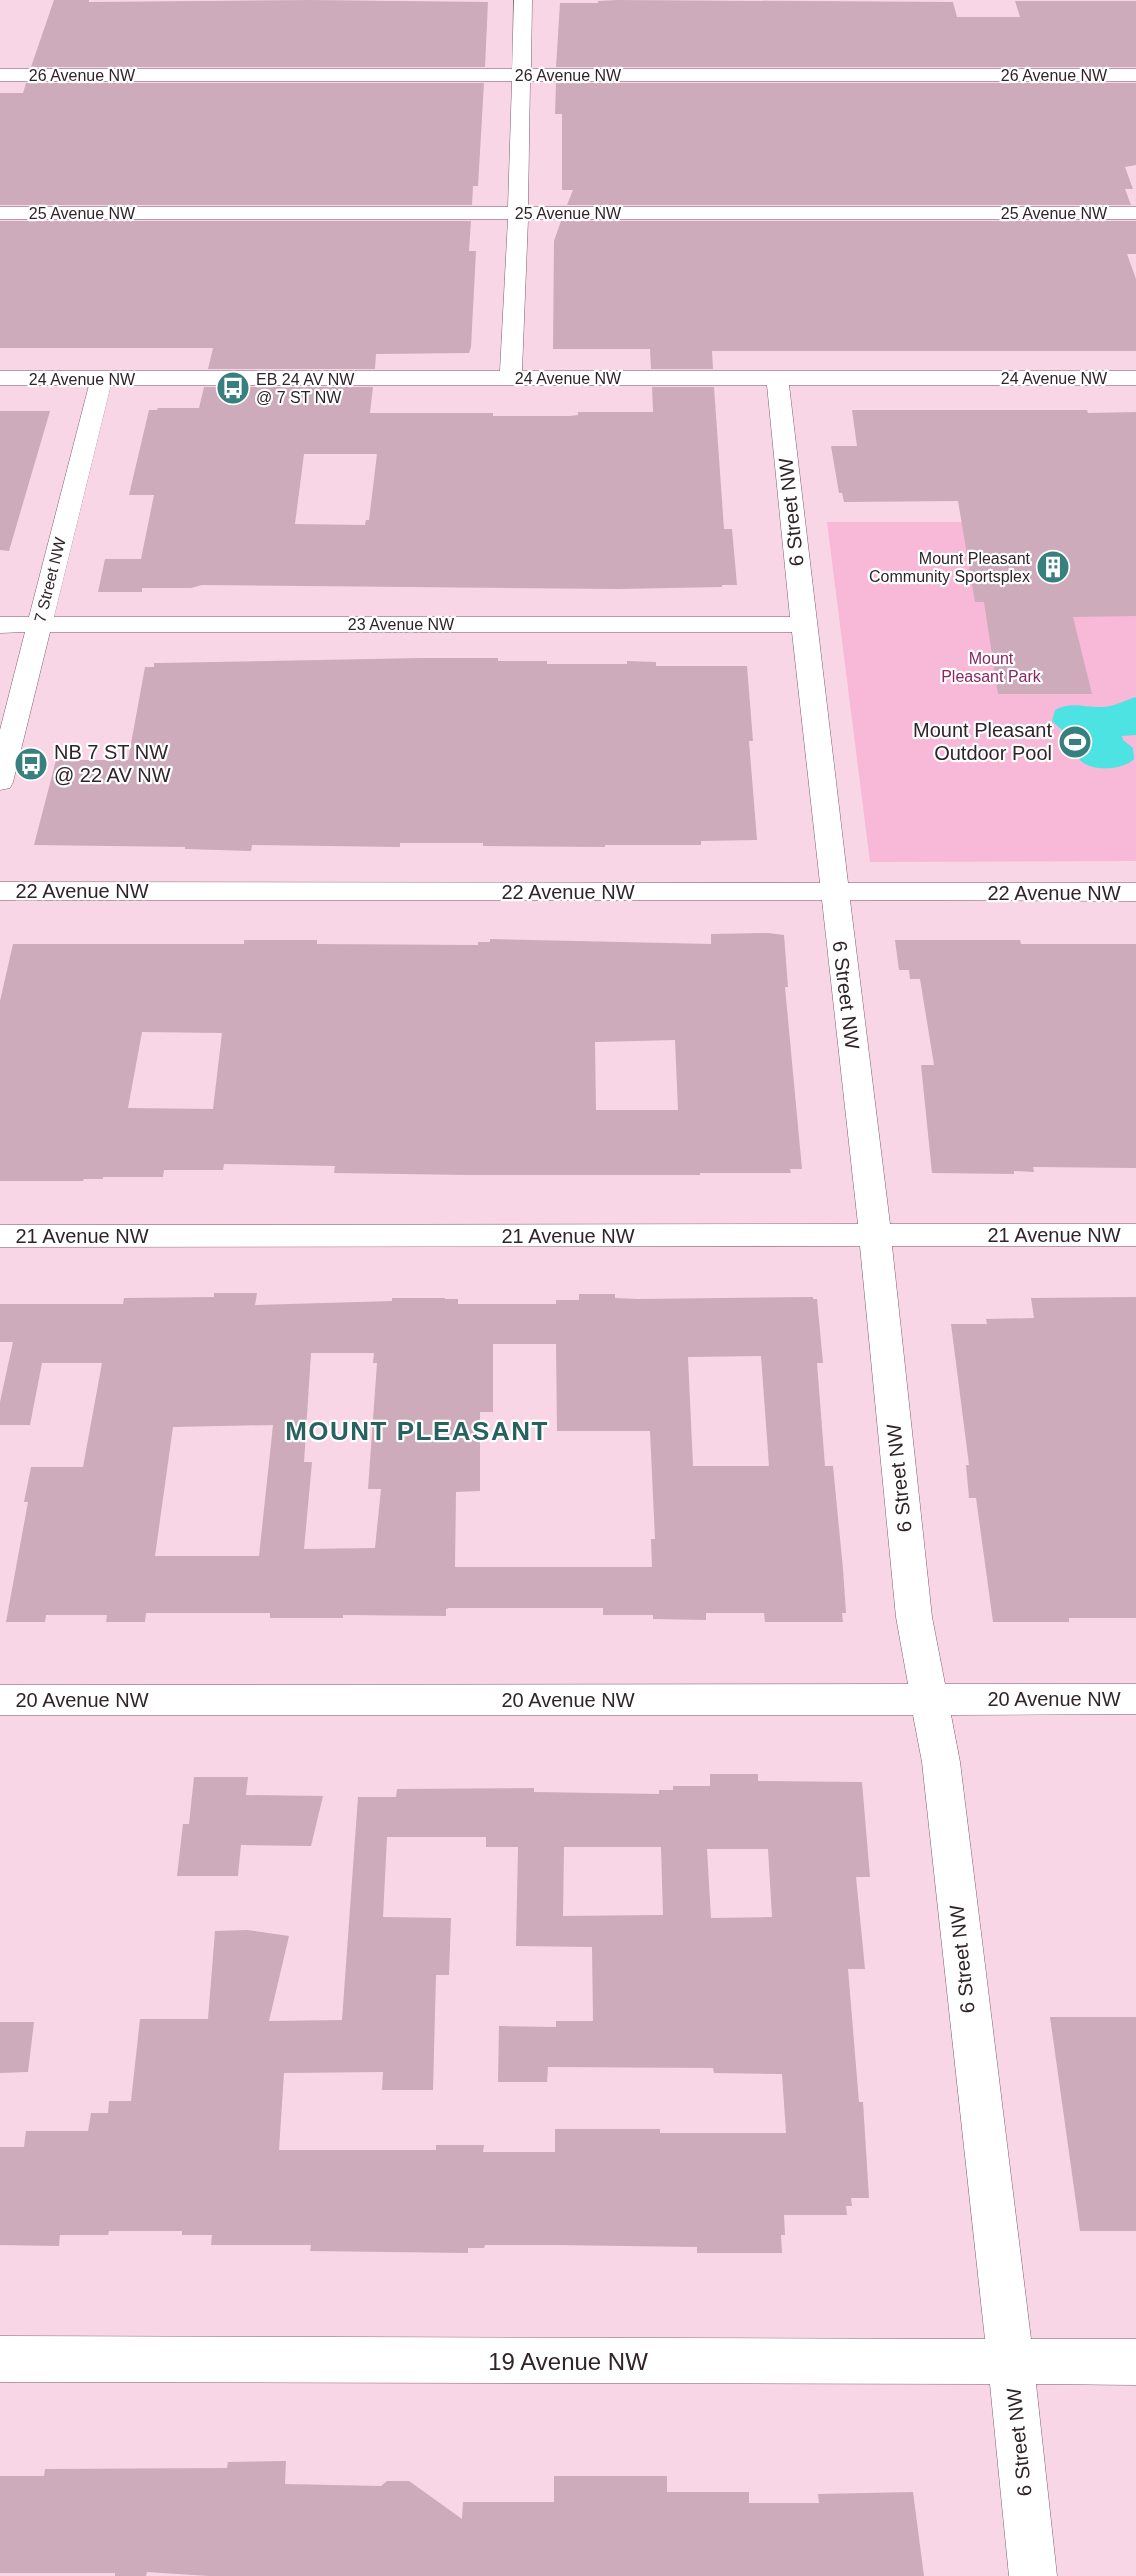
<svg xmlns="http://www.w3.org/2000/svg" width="1136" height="2576" font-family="Arial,sans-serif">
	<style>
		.green { fill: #f7b9d7 }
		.water { fill: #4de3e2 }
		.building { fill: #cdabbb; fill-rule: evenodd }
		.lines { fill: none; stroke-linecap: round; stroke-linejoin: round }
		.minor-casing { stroke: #7d5f6e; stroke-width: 1 }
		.minor { fill: #fff; fill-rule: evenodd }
		.labels { text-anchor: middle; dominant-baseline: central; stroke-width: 4.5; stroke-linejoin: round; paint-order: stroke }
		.far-street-label { font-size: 16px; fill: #30242a; stroke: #fff }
		.far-poi-label { font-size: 16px; fill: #30242a; stroke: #fff; text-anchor: start }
		.far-park-label { font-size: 16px; fill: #8d2464; stroke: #fff }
		.street-label { font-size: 20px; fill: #30242a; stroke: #fff }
		.poi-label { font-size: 20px; fill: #30242a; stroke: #fff; text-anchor: end }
		.near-street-label { font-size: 24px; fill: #30242a; stroke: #fff }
		.district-label { font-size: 26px; font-weight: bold; letter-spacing: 1.5px; fill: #276160; stroke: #fff }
	</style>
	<rect width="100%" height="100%" fill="#f9d6e6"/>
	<!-- green -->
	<polygon class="green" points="827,522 1136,522 1136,861 870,862"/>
	<!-- water -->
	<path class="water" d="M1136,697V735L1122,736L1123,740L1133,748L1134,759C1120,773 1074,773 1075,747L1082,740L1080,735L1063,731L1052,721L1055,710C1071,701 1086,708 1103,707C1116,706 1125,700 1136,697Z"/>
	<!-- building -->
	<g class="building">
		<polygon points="54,0 89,0 89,2 310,0 488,2 485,67 31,67"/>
		<polygon points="617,0 953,2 957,17 1020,17 1015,1 1136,1 1136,67 556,67 560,3 598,3 598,1"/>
		<polygon points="26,83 484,83 478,186 473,186 472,205 0,205 0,93 23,93"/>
		<polygon points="556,83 1136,83 1136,165 1125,167 1133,189 1125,189 1131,205 567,205 573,190 562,190 562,114 555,114"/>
		<polygon points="0,221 471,221 469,251 476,251 471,347 469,353 376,354 375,369 208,369 213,348 0,348"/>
		<polygon points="561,221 1136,221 1136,254 1127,254 1136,279 1136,351 712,351 713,369 651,369 650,349 553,349 554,241"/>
		<path d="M204,387H373L370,413H493V416H570L578,415V412H653L652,387H714L724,529H732L737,585H722V587L618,589L202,585L191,588H142V592H98L105,559H141L154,495H129L149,410H157L158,408H199ZM304,454H377L369,520H366L365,525L295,524Z"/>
		<polygon points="852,410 1087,410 1088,413 1136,412 1136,616 1073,617 1092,694 998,694 984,602 975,602 958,501 844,502 842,493 839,493 831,446 857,446"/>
		<polygon points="0,411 50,411 9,551 0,550"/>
		<polygon points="422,658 498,658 498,661 547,661 547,664 627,664 627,661 656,662 656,666 747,666 753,741 749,741 757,840 701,841 701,845 605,845 605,847 483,846 483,843 400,843 400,847 252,845 251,851 185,849 185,847 34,845 56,760 128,760 145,667 154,667 154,663 160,663"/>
		<path d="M768,933L784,935L788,987H785L802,1169H790L791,1173H700V1175H469L334,1173L335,1166L224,1164L223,1170H164L163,1177H103V1179H84L83,1181H0V1001L13,944H244V940H317V944L478,945V942H490V939L711,944V934ZM142,1032L222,1033L213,1109L128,1108ZM675,1040L678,1110H596L595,1042Z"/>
		<polygon points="895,940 1020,940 1021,944 1136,944 1136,1168 1033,1167 1034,1172 1014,1171 1014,1174 932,1173 921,1065 934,1065 920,979 910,979 909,970 899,970"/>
		<path d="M214,1293H257L255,1305L392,1301V1298H445V1299H458V1304H556V1300H579V1294H615V1298L638,1299L813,1297V1299H817L823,1363H817L825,1466H833L843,1569L846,1613H842L843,1622H765L764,1613H706V1620L653,1619V1615H603V1608H449L446,1609V1616L343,1615V1618H270V1613H146L145,1622H106L107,1615H46L45,1622H6L28,1502H24L31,1467H83L102,1363H42L30,1425H0V1402L13,1342H0V1304H123L124,1298L214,1297ZM493,1344H556L557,1431H650L655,1539H651L652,1567H455L456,1492L480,1491V1412H493ZM311,1353H374L373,1363H377L368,1489H381L375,1548L304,1549L312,1462H304ZM761,1356L769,1466H693L688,1357ZM273,1425L259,1556H155L173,1427Z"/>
		<polygon points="1136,1297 1136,1618 1069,1618 1069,1622 993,1622 976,1498 969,1498 966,1465 969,1465 951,1324 987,1324 986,1319 1034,1318 1031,1298"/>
		<path d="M710,1774H758V1781L862,1782L870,1877H856L865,1969H848L859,2102H863L869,2198H851L852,2206H846L847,2215H784L785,2235H781L782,2253H697V2247L554,2245H485L484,2248H468V2253L310,2251L311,2245H211L212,2235H182V2231H109L108,2235H60L59,2246L0,2245V2147H24L26,2131H88L91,2113H108L109,2101H131L140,2019H208L215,1931L247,1930L289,1936L269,2021L342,2020L358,1797H396L397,1789L534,1788V1792L659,1794V1790H673V1786H710ZM387,1837H486V1847H518L516,1946L592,1947L593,2021H556V2027L499,2026L498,2082H547L548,2067L713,2068L714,2073L782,2074L786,2133H660V2129H555V2152H483L484,2145H436V2150H279L284,2073L383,2072L382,2090H433L436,1975H449L451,1918L383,1917ZM564,1847H661L663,1915L563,1916ZM707,1849H768L772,1917L711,1918Z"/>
		<polygon points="194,1777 248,1777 246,1795 323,1796 311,1846 241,1845 238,1876 177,1876 183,1824 189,1824"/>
		<polygon points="1050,2017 1136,2017 1136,2231 1080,2231"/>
		<polygon points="0,2022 34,2022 28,2072 0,2073"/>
		<polygon points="286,2461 285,2484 381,2486 387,2481 409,2481 462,2519 463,2502 554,2502 554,2476 667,2476 667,2492 749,2492 749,2503 819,2503 818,2494 913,2492 924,2576 209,2576 147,2572 146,2576 115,2576 115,2573 0,2573 0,2476 44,2476 45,2469 227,2468 228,2462"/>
	</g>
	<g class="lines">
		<!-- minor casing -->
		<g class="minor-casing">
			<path id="minor" d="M514,0H532L531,69H1136V81H530L528,207H1136V219H528L522,371H1136V385H789L848,883H1136V901L850,900L890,1224H1136V1246H892L932,1617L945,1684H1136V1714L951,1715L960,1762L1031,2339H1136V2385L1036,2384L1057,2576H1009L990,2384L0,2382V2336L985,2339L922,1762L913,1715H0V1685L908,1684L896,1617L860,1246L0,1247V1225L858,1224L822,900H0V882L820,883L792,632H50L13,782L10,788L0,790V730L25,632L0,633V617H29L89,385H0V371H500L508,219H0V207H508L512,81H0V69H512ZM111,385H767L790,617H54Z"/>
		</g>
		<!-- minor -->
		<use href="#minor" class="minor"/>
	</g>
	<!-- icons -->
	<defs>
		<g id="bus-disc" transform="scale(1.725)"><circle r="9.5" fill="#37807f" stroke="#fff"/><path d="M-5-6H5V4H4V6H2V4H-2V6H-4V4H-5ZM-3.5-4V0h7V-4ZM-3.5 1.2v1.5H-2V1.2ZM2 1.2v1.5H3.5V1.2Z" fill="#fff"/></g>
		<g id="building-disc" transform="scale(1.725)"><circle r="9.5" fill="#37807f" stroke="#fff"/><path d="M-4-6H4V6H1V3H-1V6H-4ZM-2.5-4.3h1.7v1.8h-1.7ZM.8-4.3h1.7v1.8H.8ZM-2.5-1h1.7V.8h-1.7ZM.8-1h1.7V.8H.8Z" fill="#fff"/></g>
		<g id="stadium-disc" transform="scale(1.725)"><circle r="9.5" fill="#37807f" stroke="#fff"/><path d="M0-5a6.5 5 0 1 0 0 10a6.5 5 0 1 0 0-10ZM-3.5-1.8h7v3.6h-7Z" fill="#fff"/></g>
	</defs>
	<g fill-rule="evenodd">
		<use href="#bus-disc" x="233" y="388"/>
		<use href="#building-disc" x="1053" y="567"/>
		<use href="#stadium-disc" x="1075" y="742"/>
		<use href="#bus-disc" x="31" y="764"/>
	</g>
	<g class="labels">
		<!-- far-street labels -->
		<g class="far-street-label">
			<text x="82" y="75">26 Avenue NW</text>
			<text x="568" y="75">26 Avenue NW</text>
			<text x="1054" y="75">26 Avenue NW</text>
			<text x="82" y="213">25 Avenue NW</text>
			<text x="568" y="213">25 Avenue NW</text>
			<text x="1054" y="213">25 Avenue NW</text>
			<text x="568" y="378">24 Avenue NW</text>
			<text x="1054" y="378">24 Avenue NW</text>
			<text x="82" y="379">24 Avenue NW</text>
			<text transform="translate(50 580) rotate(-76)">7 Street NW</text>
			<text x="401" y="624">23 Avenue NW</text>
		</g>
		<!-- far-poi labels -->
		<g class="far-poi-label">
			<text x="256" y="379">EB 24 AV NW<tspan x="256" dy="18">@ 7 ST NW</tspan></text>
			<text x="1030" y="558" text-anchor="end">Mount Pleasant<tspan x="1030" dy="18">Community Sportsplex</tspan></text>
		</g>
		<!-- far-park labels -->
		<g class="far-park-label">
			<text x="991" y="658">Mount<tspan x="991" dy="18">Pleasant Park</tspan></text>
		</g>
		<!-- street labels -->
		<g class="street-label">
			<text transform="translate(791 512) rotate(-96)">6 Street NW</text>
			<text x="82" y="891">22 Avenue NW</text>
			<text x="568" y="892">22 Avenue NW</text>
			<text x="1054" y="893">22 Avenue NW</text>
			<text transform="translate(846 995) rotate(83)">6 Street NW</text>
			<text x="1054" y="1235">21 Avenue NW</text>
			<text x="82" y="1236">21 Avenue NW</text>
			<text x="568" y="1236">21 Avenue NW</text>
			<text transform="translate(899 1478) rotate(-96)">6 Street NW</text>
			<text x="1054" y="1699">20 Avenue NW</text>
			<text x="82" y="1700">20 Avenue NW</text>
			<text x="568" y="1700">20 Avenue NW</text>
			<text transform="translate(962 1959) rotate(-96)">6 Street NW</text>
			<text transform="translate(1019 2442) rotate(-96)">6 Street NW</text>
		</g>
		<!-- poi labels -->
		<g class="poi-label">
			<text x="1052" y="730">Mount Pleasant<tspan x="1052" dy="23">Outdoor Pool</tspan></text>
			<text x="54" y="752" text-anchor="start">NB 7 ST NW<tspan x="54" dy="23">@ 22 AV NW</tspan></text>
		</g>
		<!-- near-street labels -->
		<g class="near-street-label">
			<text x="568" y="2361">19 Avenue NW</text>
		</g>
		<!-- district labels -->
		<g class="district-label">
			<text x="417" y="1431">MOUNT PLEASANT</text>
		</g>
	</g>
</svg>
